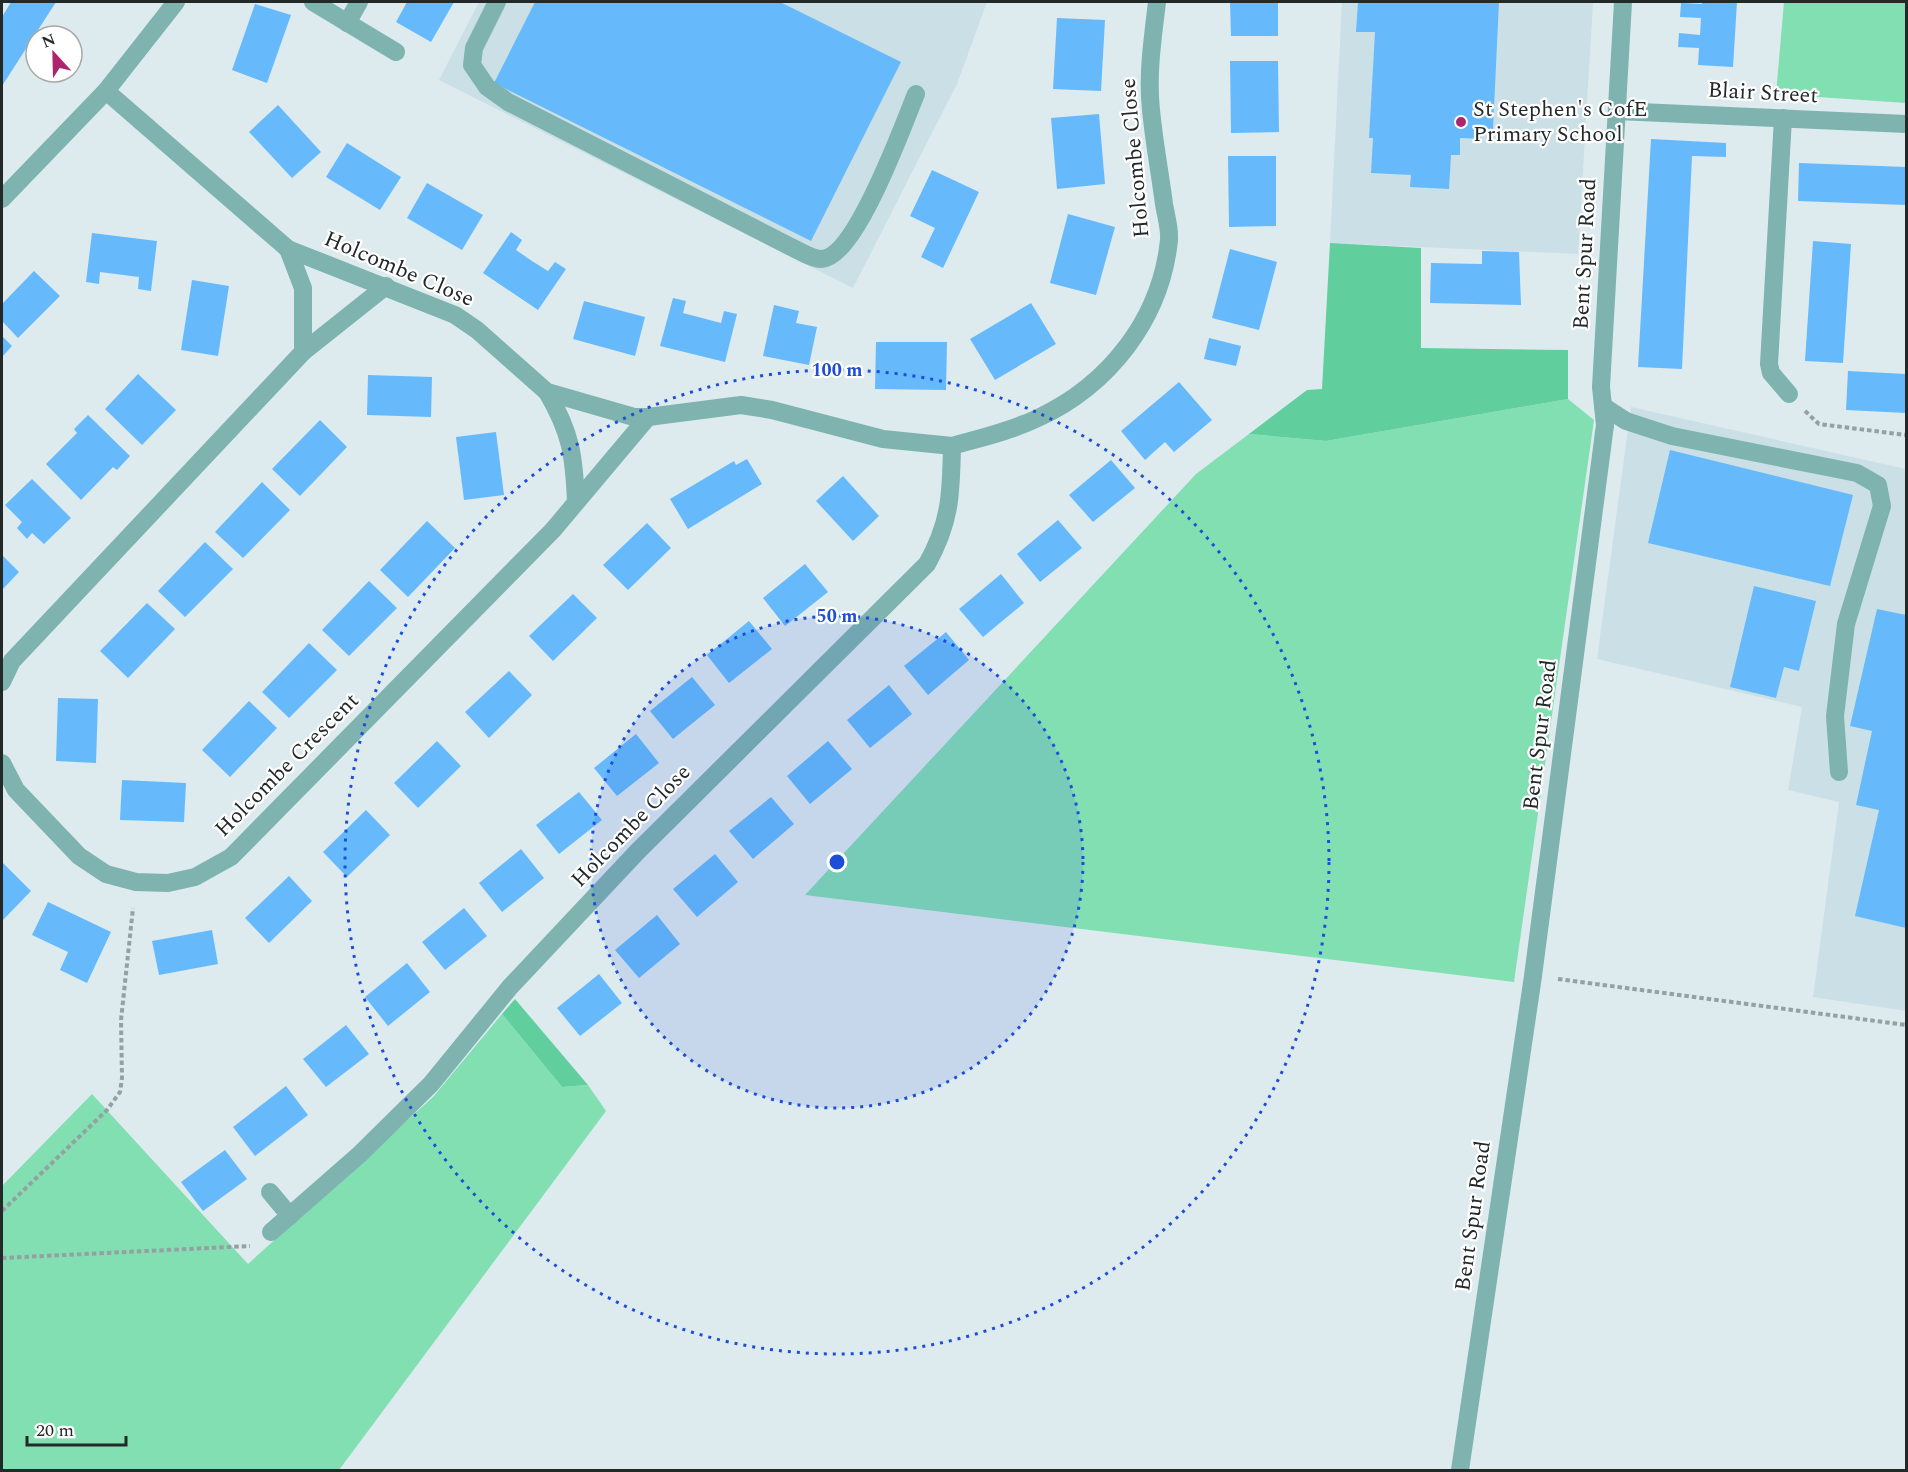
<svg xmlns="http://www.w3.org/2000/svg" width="1908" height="1472" font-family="Spectral,serif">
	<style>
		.built { fill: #cae0e6 }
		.green { fill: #82dfb2 }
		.forest { fill: #61cf9d }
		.building { fill: #66bafb }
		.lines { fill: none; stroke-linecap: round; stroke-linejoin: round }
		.path { stroke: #95a0a2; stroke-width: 4; stroke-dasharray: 4.5 3; stroke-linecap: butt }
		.lane { stroke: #7eb3af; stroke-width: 18 }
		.street { stroke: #7eb3af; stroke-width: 18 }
		.ring { fill: none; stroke: #1d4ed8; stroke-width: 3; stroke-dasharray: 3 6 }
		.poi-dot { fill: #ac266d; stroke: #fff; stroke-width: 2 }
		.labels { text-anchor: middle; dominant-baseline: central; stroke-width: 4.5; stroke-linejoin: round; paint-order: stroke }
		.street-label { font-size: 22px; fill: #232829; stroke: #fff }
		.poi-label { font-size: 22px; fill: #232829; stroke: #fff; text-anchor: start }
		.centre { fill: #1d4ed8; stroke: #fff; stroke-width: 3 }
		.ring-label { font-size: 18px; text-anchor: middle; font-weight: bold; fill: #1d4ed8; stroke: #fff; stroke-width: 4.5; stroke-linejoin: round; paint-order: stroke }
	</style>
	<rect width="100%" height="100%" fill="#ddebef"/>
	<!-- built -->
	<g class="built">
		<polygon points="479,2 987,2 957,84 853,288 439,80"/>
		<polygon points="1342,2 1593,2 1578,254 1330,243"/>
		<polygon points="1631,407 1906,469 1906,1011 1813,997 1839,802 1788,790 1802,707 1597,659"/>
	</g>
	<!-- green -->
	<g class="green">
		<polygon points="1784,2 1906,2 1906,103 1776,94"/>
		<polygon points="1568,399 1594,420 1514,982 805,895 1196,474 1249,434 1326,441"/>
		<polygon points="502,1014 562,1087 588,1085 606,1111 339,1470 2,1470 2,1186 92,1094 248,1264 433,1097"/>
	</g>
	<!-- forest -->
	<g class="forest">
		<polygon points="1330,243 1421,248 1421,348 1568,350 1568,399 1326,441 1249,434 1307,390 1322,389"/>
		<polygon points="515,999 588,1085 562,1087 502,1014"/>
	</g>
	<!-- building -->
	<g class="building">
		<polygon points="11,2 56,2 2,86 2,17"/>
		<polygon points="407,2 454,2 431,42 396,22"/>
		<polygon points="535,2 780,2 901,62 811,241 494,83"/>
		<polygon points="1230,2 1278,2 1278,36 1231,36"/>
		<polygon points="1358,2 1499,2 1493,129 1481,128 1481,139 1460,138 1460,155 1451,155 1449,189 1410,187 1411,175 1371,173 1373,138 1369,138 1375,32 1356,32"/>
		<polygon points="1702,2 1737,2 1733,67 1698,65 1699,48 1678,47 1679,33 1700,35 1701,18 1680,17 1681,3 1702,4"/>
		<polygon points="255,4 291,15 267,83 232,70"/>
		<polygon points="1057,18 1105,20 1101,91 1053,89"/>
		<polygon points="1230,61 1278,61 1279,132 1231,133"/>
		<polygon points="278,105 321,152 292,178 249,132"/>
		<polygon points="1099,114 1105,184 1057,189 1051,118"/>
		<polygon points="1651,139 1726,143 1726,157 1692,156 1682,369 1638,367"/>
		<polygon points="347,143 401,177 380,210 326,177"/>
		<polygon points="1228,156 1276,156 1276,226 1229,227"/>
		<polygon points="1799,163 1906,167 1906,205 1798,201"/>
		<polygon points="932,170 979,192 943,268 921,257 935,228 910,216"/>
		<polygon points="427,183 483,215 462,250 407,218"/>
		<polygon points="1068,214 1115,227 1096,295 1050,283"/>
		<polygon points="511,232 522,240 516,250 532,261 548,271 555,262 566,269 538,310 483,273"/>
		<polygon points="92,233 157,241 151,291 138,289 139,277 100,272 99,284 86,282"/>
		<polygon points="1813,241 1851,244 1843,363 1805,361"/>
		<polygon points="1230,249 1277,262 1259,330 1212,318"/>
		<polygon points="1482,251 1519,252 1521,305 1430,303 1431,263 1482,264"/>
		<polygon points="34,271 60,296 18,338 2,321 2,304"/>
		<polygon points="192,280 229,286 218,356 181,350"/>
		<polygon points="673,298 686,301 683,313 721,323 724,311 737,314 725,362 660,346"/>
		<polygon points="584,301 645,317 635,356 573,339"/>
		<polygon points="1031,303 1056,344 995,380 970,339"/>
		<polygon points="774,305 799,311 796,323 817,327 809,365 763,356"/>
		<polygon points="2,336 12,346 2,357"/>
		<polygon points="1209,338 1241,346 1236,366 1204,359"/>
		<polygon points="876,342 947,342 946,390 875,389"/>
		<polygon points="1848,371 1906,374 1906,413 1846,410"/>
		<polygon points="138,374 176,410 142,445 105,409"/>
		<polygon points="368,375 432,377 431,417 367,415"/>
		<polygon points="1179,382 1212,420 1174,452 1165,442 1145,460 1121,431"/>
		<polygon points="88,415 130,456 117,470 113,467 81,500 46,464 77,433 74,429"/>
		<polygon points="320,420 347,447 300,496 272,469"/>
		<polygon points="496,432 504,495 464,500 456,437"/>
		<polygon points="1670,450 1853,495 1830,586 1648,543"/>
		<polygon points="747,459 762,484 688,529 670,499 734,461 736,465"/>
		<polygon points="1111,460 1135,488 1093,522 1069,495"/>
		<polygon points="843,476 879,516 853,541 816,501"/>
		<polygon points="32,479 71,518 44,544 32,533 27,539 17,528 22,522 5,505"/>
		<polygon points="262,482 290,510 243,558 215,532"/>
		<polygon points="1058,520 1082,548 1040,582 1017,554"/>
		<polygon points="427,521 455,548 408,597 380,570"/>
		<polygon points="647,523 671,548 628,590 603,565"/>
		<polygon points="205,542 233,569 185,617 158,591"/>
		<polygon points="2,555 19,572 2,590"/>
		<polygon points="805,564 828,592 785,626 763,598"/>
		<polygon points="1001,574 1024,603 983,637 959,609"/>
		<polygon points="369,581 397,608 349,656 322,630"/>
		<polygon points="1754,586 1816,601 1799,671 1784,667 1776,698 1730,687"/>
		<polygon points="573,594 597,618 553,661 529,636"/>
		<polygon points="147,603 175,629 128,678 100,651"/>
		<polygon points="1877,609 1906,615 1906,928 1855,916 1879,810 1856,805 1872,731 1850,726"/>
		<polygon points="749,621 772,649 729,683 707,655"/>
		<polygon points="946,632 969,660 928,695 904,666"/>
		<polygon points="309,643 337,670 289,718 262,692"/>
		<polygon points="509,671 532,695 489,738 465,712"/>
		<polygon points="692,677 715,705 673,739 650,711"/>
		<polygon points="889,685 912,714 870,748 847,720"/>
		<polygon points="58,698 98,699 96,763 56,761"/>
		<polygon points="249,701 277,728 230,777 202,750"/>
		<polygon points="636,734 659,763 617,796 594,768"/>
		<polygon points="437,741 461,766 418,808 394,783"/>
		<polygon points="828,741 852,769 810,804 787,776"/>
		<polygon points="122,780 186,783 184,822 120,820"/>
		<polygon points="579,792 602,820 559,854 536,825"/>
		<polygon points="771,797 794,824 753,859 729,831"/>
		<polygon points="366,810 390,835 347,877 323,852"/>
		<polygon points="521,849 544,878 502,912 479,883"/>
		<polygon points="715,854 738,882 697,917 673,889"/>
		<polygon points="2,862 31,891 2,921"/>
		<polygon points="289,876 312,901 269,943 245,918"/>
		<polygon points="48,902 111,932 87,983 60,970 68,952 32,935"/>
		<polygon points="464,908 487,936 445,970 422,942"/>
		<polygon points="657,915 680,944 639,978 615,950"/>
		<polygon points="212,930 218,964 159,975 152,941"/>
		<polygon points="407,963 430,992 388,1026 365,997"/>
		<polygon points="599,974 622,1003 580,1036 557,1008"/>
		<polygon points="346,1025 369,1054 326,1087 303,1059"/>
		<polygon points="286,1086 308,1115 255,1156 233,1127"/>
		<polygon points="225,1150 247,1179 203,1211 181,1182"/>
	</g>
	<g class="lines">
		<!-- path -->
		<g class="path">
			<polyline points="1805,411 1819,424 1906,435"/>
			<polyline points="1558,979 1906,1025"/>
			<polyline points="2,1211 107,1110 120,1092 122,1078 121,1020 133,908"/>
			<polyline points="2,1258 250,1246"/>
		</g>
		<!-- lane -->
		<g class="lane">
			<path d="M497,2L474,48L472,65L487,87L508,102L791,247C800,251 812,259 821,259C856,258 903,125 916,94"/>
			<polyline points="1783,118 1769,364 1771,373 1789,394"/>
			<polyline points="1603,406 1626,421 1672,436 1857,473 1878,485 1882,506 1846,624 1835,716 1839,772"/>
			<polyline points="1460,1470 1533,976 1605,425"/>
		</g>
		<!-- street -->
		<g class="street">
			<polyline points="313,2 396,52"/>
			<polyline points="347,23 359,2"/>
			<polyline points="106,91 288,249 455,315 477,330 547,392 634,417 648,417 741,405 772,410 883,439 952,446"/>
			<polyline points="1617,111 1906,124"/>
			<polyline points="2,199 106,91 176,2"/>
			<polyline points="288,249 303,288 303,352"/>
			<path d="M547,392C571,433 574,455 576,502"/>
			<polyline points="1605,425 1601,387 1623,2"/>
			<polyline points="2,682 12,661 303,352 386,286"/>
			<polyline points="2,763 16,790 79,856 106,874 136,882 168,883 195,877 231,857 553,530 648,417"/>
			<polyline points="270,1192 290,1216"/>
			<path d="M271,1232L360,1154L431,1084L510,987L637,852L927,564C951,521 951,493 952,446C980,438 1011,431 1038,418C1109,385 1161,319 1169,240C1170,229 1166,216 1164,204C1160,173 1154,142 1151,110C1147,74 1153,37 1157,2"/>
		</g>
	</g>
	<!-- distance rings -->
	<circle cx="837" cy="862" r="246" fill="#1d4ed8" fill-opacity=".12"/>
	<g class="ring">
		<circle cx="837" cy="862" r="246"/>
		<circle cx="837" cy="862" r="492"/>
	</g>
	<!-- markers -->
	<circle class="poi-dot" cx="1461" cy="122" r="6"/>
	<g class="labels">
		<!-- street labels -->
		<g class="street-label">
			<text transform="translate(1763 93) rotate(3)">Blair Street</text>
			<text transform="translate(1135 158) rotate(-95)">Holcombe Close</text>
			<text transform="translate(1585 254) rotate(-87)">Bent Spur Road</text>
			<text transform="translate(399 269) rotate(23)">Holcombe Close</text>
			<text transform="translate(1540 735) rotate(-83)">Bent Spur Road</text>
			<text transform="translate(287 765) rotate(-45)">Holcombe Crescent</text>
			<text transform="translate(631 826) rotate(-46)">Holcombe Close</text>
			<text transform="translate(1473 1216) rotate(-82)">Bent Spur Road</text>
		</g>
		<!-- poi labels -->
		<g class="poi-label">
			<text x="1473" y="109">St Stephen's CofE<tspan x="1473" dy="25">Primary School</tspan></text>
		</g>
	</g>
	<circle cx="837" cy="862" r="9" class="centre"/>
	<g class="ring-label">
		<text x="837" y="376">100 m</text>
		<text x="837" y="622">50 m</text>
	</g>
	<!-- border -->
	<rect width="1908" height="1472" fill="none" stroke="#232829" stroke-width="6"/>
	<!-- north arrow -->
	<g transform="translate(54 54) rotate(338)"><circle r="28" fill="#ffffff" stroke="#a7a9a9" stroke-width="1.5"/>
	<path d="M0-4.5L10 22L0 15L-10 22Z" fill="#ac266d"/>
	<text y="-9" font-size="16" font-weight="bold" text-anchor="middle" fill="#232829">N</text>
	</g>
	<!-- scale -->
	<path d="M27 1436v9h99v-9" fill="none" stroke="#232829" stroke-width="3"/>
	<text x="36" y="1436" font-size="18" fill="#232829" stroke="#ffffff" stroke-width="4.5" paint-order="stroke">20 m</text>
</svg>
